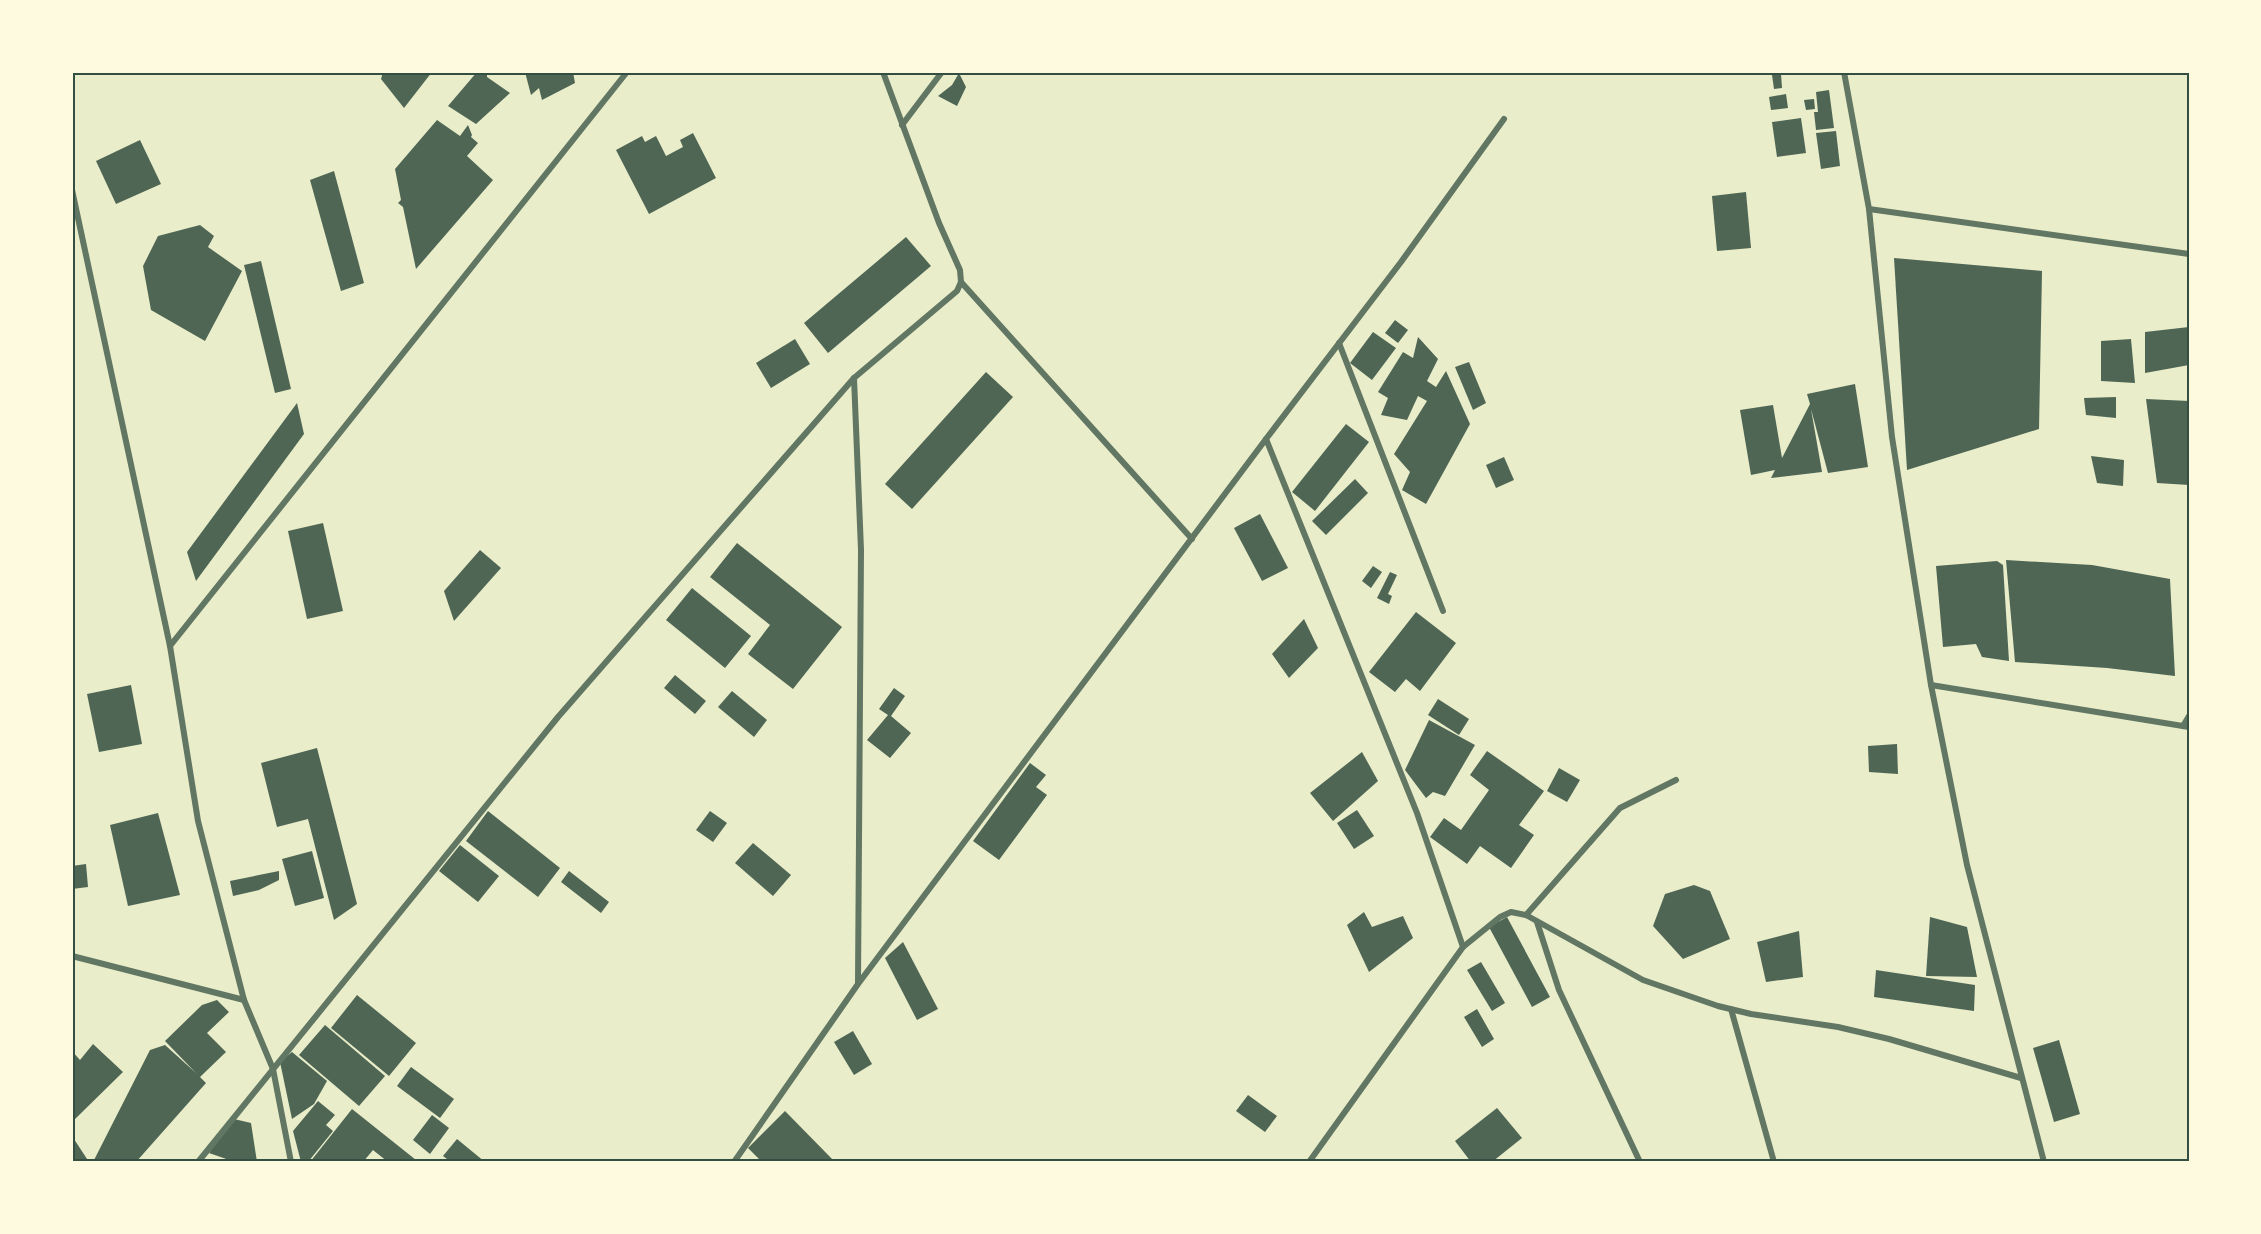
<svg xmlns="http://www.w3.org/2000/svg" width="2261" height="1234" font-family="Inter,sans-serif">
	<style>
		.building { fill: #4f6655 }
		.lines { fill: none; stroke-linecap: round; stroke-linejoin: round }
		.minor { stroke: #617663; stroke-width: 6 }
		.neatline { fill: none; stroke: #344e41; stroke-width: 2 }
	</style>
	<rect width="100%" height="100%" fill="#e9edc9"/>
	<!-- building -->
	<g class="building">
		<polygon points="383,72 432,72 404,108 381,79"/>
		<polygon points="477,72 487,72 487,77 510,93 476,124 448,106"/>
		<polygon points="525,72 573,72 575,83 542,100 539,88 531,95"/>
		<polygon points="959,73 966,87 957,106 938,96 952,85"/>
		<polygon points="1781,74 1782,88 1774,89 1772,75"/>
		<polygon points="1829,90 1834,128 1816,130 1814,112 1818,112 1816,92"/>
		<polygon points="1786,94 1788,108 1771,110 1769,97"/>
		<polygon points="1814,99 1815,109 1806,110 1804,100"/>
		<polygon points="1801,118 1806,153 1777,157 1772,122"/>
		<polygon points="437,120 460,136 468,125 472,135 471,137 478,143 467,156 493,180 416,269 403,207 398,203 401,200 395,169"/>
		<polygon points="1836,131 1840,166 1821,169 1816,133"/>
		<polygon points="693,133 716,178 649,214 616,150 642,136 645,142 656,136 666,156 683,147 680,140"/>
		<polygon points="140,140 161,184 116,204 96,161"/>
		<polygon points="334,171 364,283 341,291 310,180"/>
		<polygon points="1746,192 1751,248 1717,251 1712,196"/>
		<polygon points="200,225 214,236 208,247 242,271 205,341 151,310 143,266 158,236"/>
		<polygon points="906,237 931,266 828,353 804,323"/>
		<polygon points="1894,258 2042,271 2039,429 1907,470"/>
		<polygon points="261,261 291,389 275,393 244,265"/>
		<polygon points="1395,320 1408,330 1398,343 1385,333"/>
		<polygon points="2189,327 2189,365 2145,373 2145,332"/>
		<polygon points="1373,332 1396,348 1372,380 1350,363"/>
		<polygon points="1418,337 1438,359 1427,381 1436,387 1446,371 1470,424 1426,504 1402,490 1410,472 1394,454 1427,401 1418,396 1407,420 1381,415 1388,398 1378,392 1403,352 1413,358"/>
		<polygon points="795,339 810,364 771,388 756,363"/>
		<polygon points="2131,339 2135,383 2101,381 2101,341"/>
		<polygon points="1469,362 1486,403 1473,410 1455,367"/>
		<polygon points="986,372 1013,397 912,509 885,484"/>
		<polygon points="1855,384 1868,467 1828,473 1811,409 1822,472 1771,478 1775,470 1751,475 1740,410 1773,405 1782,458 1810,404 1807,394"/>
		<polygon points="2116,397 2116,418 2086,415 2084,398"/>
		<polygon points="2146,399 2189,401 2189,485 2157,483"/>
		<polygon points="297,403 304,434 196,581 187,552"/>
		<polygon points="1346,424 1369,442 1315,511 1292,492"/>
		<polygon points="2091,456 2124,460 2123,486 2097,483"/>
		<polygon points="1504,457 1514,480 1496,488 1486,465"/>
		<polygon points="1355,479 1368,493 1326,535 1312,521"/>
		<polygon points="1260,514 1288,568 1262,581 1234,528"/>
		<polygon points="323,523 343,611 307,619 288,531"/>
		<polygon points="737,543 842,627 793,689 748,654 770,625 710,577"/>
		<polygon points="480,550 501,568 454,621 444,591"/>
		<polygon points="2006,560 2092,565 2170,579 2175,676 2107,668 2015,662"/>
		<polygon points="1997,561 2003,565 2009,661 1982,657 1976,644 1943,647 1936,566"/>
		<polygon points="1373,566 1382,572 1371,588 1362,581"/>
		<polygon points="1390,572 1397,575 1388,594 1392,596 1389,604 1377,598"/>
		<polygon points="692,588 751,636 725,668 666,620"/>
		<polygon points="1416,612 1456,643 1420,691 1406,679 1395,692 1369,672"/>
		<polygon points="1304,619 1318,648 1289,678 1272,654"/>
		<polygon points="675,675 706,701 695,714 664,688"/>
		<polygon points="131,685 142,744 99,752 87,694"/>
		<polygon points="894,688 905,696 891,716 911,733 890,758 867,740 888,715 879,709"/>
		<polygon points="732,691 767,720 754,737 718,707"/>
		<polygon points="1438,699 1469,719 1459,735 1428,715"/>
		<polygon points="1429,720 1475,745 1445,796 1433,792 1426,798 1405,770"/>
		<polygon points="1897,744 1898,774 1869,772 1868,746"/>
		<polygon points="317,748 357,904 334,920 308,819 277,827 261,763"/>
		<polygon points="1487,751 1544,791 1519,825 1534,835 1511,868 1480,846 1467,864 1430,837 1444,818 1461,830 1489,790 1470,775"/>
		<polygon points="1362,752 1378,781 1333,821 1310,793"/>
		<polygon points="1030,763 1046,775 1036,787 1047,795 999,860 973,841"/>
		<polygon points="1559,768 1580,780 1567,802 1547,791"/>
		<polygon points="1357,810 1374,836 1354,849 1337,823"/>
		<polygon points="488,811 560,868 538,897 466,841"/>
		<polygon points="710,811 727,823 713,842 696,830"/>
		<polygon points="158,813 180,895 128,906 110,825"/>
		<polygon points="753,843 791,875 773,896 735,863"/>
		<polygon points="460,845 499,876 478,902 439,871"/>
		<polygon points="312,851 324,898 295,906 282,859"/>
		<polygon points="86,864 88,887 72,889 72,866"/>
		<polygon points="279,871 279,880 259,890 233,896 230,881"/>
		<polygon points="569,871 609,902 601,913 561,882"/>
		<polygon points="1694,885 1710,891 1730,939 1683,959 1653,926 1665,894"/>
		<polygon points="1364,912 1372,927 1403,916 1413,938 1369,972 1347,925"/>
		<polygon points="1507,917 1550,997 1532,1007 1489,927"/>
		<polygon points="1930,917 1967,927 1977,977 1926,976"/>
		<polygon points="1799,931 1803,977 1766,982 1757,942"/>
		<polygon points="903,942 938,1009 917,1020 885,958"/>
		<polygon points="1481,962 1505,1003 1492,1011 1467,970"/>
		<polygon points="1876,970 1975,985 1974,1011 1874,997"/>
		<polygon points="357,995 416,1043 389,1076 331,1028"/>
		<polygon points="217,1000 229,1012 207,1033 226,1052 200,1077 206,1083 136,1162 93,1162 150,1050 165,1045 196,1073 165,1041 202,1005"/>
		<polygon points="1477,1009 1494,1039 1482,1047 1464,1017"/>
		<polygon points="325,1025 385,1076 359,1106 299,1055"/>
		<polygon points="853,1031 872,1064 854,1075 834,1042"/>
		<polygon points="2059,1040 2080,1114 2054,1122 2033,1048"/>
		<polygon points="93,1044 123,1072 72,1122 72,1051 80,1060"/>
		<polygon points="292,1052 327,1081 314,1104 292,1119 280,1062"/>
		<polygon points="411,1067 454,1099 440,1118 397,1086"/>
		<polygon points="1248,1095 1277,1116 1265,1132 1236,1111"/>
		<polygon points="318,1101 335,1115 326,1125 333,1131 308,1162 301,1162 293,1131"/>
		<polygon points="1497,1108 1522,1138 1492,1162 1471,1162 1455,1141"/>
		<polygon points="352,1109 416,1160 415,1162 388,1162 373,1150 363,1162 347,1159 345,1162 310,1162"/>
		<polygon points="785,1111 835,1162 762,1162 748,1148"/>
		<polygon points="432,1115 449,1128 430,1154 413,1140"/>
		<polygon points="234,1119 251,1123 257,1162 235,1162 209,1153"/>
		<polygon points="72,1136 89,1162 72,1162"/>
		<polygon points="457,1139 485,1162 451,1162 443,1156"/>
	</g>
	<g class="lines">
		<!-- minor -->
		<g class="minor">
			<polyline points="1844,72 1869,209 1892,437 1931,685 1967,865 2044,1162"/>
			<polyline points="902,125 942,72"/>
			<polyline points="72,190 170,646 198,821 244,1000 273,1069 291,1162"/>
			<polyline points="1869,209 2189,254"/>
			<polyline points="961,282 1192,539"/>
			<polyline points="1339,343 1443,611"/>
			<polyline points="854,378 861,550 858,983"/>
			<polyline points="1266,439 1417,813 1463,947"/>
			<polyline points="170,646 627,72"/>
			<polyline points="1931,685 2189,727"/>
			<polyline points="2183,726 2189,716"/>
			<polyline points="1526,915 1620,808 1676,780"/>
			<polyline points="1537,922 1559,990 1640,1162"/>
			<polyline points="72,956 244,1000"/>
			<polyline points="1731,1009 1774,1162"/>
			<polyline points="198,1162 558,717 854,378 957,291 961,282 960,270 939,223 883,72"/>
			<polyline points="734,1162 858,984 1266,439 1401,262 1504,119"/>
			<polyline points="1309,1162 1463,947 1500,917 1511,912 1526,915 1643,980 1718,1006 1751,1014 1838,1027 1889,1039 2021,1078"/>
		</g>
	</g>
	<!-- border -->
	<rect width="2261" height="1234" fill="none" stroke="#fefae0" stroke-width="147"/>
	<rect x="74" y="74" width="2114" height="1086" class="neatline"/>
</svg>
